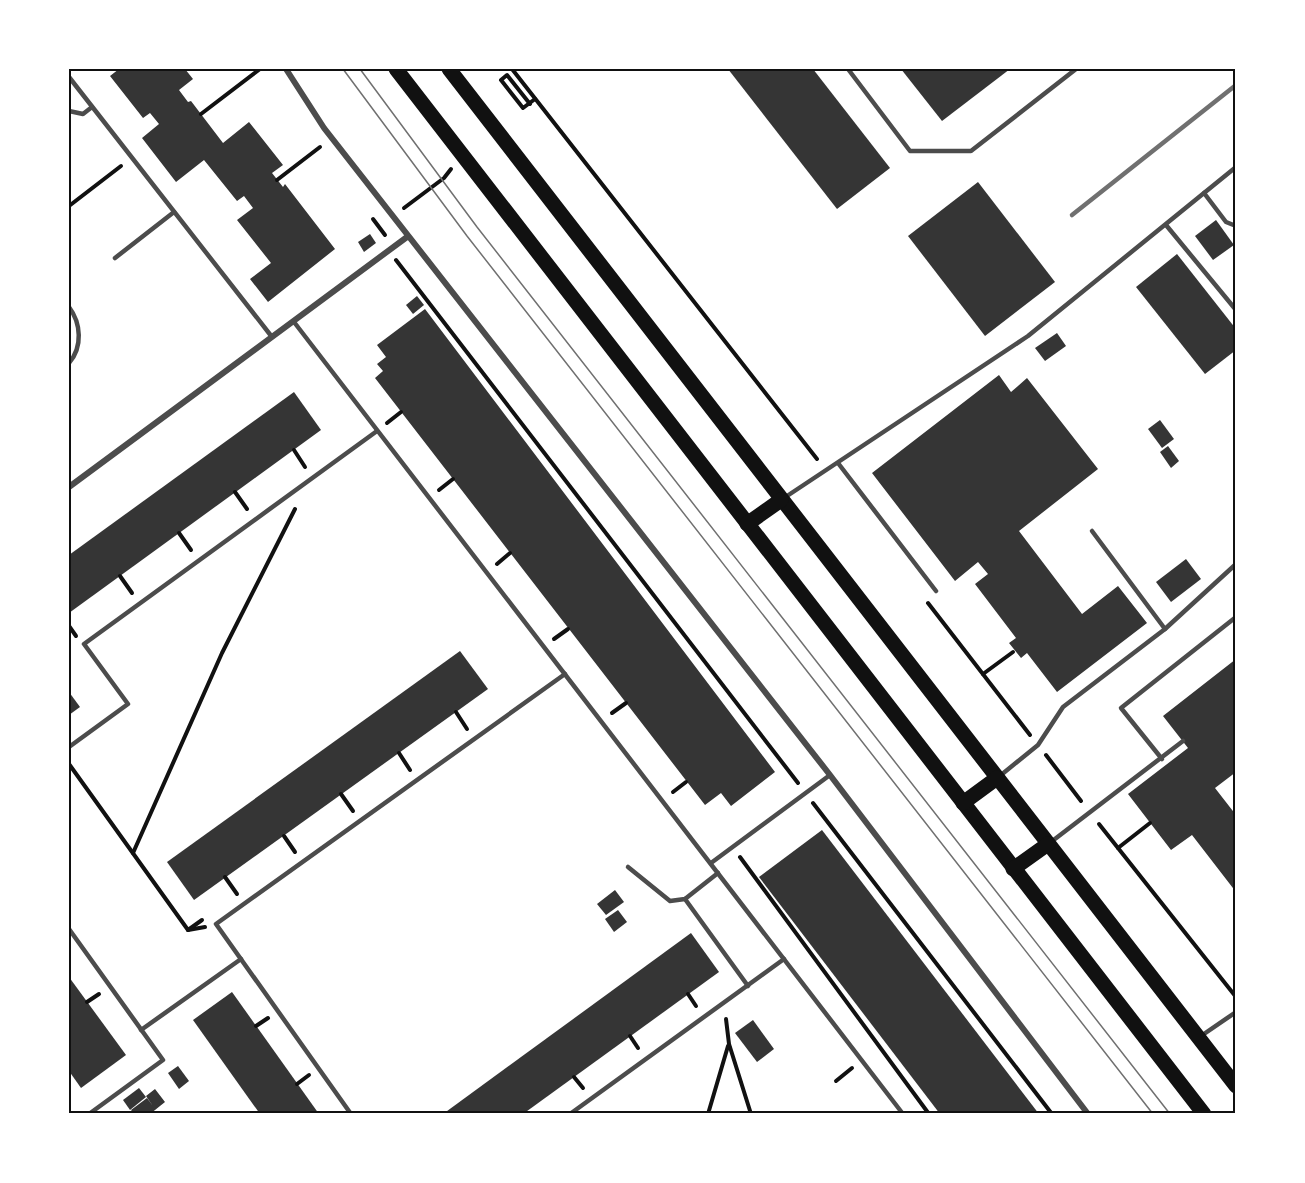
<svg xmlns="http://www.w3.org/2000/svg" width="1305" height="1183" font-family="'Open Sans',sans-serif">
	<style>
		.building { fill: #353535 }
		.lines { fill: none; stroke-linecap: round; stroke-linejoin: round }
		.path { stroke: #111; stroke-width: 4 }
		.service { stroke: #4c4c4c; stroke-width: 4.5 }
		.minor { stroke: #4c4c4c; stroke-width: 6 }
		.primary { stroke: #111; stroke-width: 15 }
		.tram { stroke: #707070; stroke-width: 1.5 }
		.rail { stroke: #707070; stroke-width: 4.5 }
		.neatline { fill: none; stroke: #111; stroke-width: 2 }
	</style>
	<rect width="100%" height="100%" fill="#fff"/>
	<!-- building -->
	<g class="building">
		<polygon points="119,69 185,69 193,79 179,90 188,102 191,101 223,143 249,122 283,165 272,173 283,187 285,184 335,249 268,302 250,279 271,263 237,220 253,208 244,196 237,201 204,160 176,182 142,138 159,124 150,113 143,118 110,76"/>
		<polygon points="728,69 813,69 890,168 837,209"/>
		<polygon points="901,69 1010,69 942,121"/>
		<polygon points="978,182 1055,282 985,336 908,236"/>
		<polygon points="1216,220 1234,245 1213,260 1195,236"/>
		<polygon points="370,234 376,243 364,252 358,242"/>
		<polygon points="1177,254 1236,329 1236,350 1205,374 1136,287"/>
		<polygon points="417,296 424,305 413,314 406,305"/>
		<polygon points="425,309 775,772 731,806 721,793 705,805 375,378 383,371 377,364 386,357 377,345"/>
		<polygon points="1057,333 1066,346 1045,361 1035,348"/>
		<polygon points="999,375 1011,392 1027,378 1098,469 1019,531 1082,614 1118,586 1147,623 1057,692 1027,653 1021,658 1009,643 1016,638 975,584 988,574 978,562 955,581 872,473"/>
		<polygon points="294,392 321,430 69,613 69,555"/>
		<polygon points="1160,420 1174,439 1162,448 1148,429"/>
		<polygon points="1168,446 1179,461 1171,468 1160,452"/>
		<polygon points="1186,559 1201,579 1171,602 1156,582"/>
		<polygon points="460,651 488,689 194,900 167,862"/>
		<polygon points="1236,659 1236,772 1215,788 1236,815 1236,892 1192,835 1171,850 1128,794 1188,748 1163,716"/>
		<polygon points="69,692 80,707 69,715"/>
		<polygon points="822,830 1039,1114 940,1114 759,877"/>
		<polygon points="615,890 624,902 606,915 597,904"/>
		<polygon points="618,910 627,922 614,932 605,919"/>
		<polygon points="691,933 719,972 523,1114 443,1114"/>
		<polygon points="69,977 126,1055 81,1088 69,1071"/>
		<polygon points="232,992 319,1114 260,1114 193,1020"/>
		<polygon points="753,1020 774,1049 757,1062 735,1033"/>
		<polygon points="178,1066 189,1081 179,1089 168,1073"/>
		<polygon points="139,1088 146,1097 130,1110 123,1100"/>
		<polygon points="155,1089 165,1102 150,1114 134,1114 131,1110 147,1098 153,1106 146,1096"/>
	</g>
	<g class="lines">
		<!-- path -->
		<g class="path">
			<polyline points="512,69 817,459"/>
			<polyline points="530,104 507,75 501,80 523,108 535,99"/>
			<polyline points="201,114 260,69"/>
			<polyline points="277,180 320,147"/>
			<polyline points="69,206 121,166"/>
			<polyline points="404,208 444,178 451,169"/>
			<polyline points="373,219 385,235"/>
			<polyline points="396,260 798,783"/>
			<polyline points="387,423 401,412"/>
			<polyline points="294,450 305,467"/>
			<polyline points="439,490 453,479"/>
			<polyline points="235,492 247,509"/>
			<polyline points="179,533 191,550"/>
			<polyline points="497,564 510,553"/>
			<polyline points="120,576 132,593"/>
			<polyline points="928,603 1030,735"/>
			<polyline points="69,626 76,636"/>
			<polyline points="554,639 568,629"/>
			<polyline points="983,674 1013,652"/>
			<polyline points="456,712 467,729"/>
			<polyline points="612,713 626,703"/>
			<polyline points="399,753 410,770"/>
			<polyline points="1046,755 1081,801"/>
			<polyline points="69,764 188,930 205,927"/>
			<polyline points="673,792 686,782"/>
			<polyline points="341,794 353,811"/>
			<polyline points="813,803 1052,1114"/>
			<polyline points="1099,824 1236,997"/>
			<polyline points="284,836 295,852"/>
			<polyline points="1118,848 1150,823"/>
			<polyline points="133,853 222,653 295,509"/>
			<polyline points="740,857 929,1114"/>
			<polyline points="225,877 237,894"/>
			<polyline points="188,930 202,920"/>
			<polyline points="688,994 696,1006"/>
			<polyline points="87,1002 99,994"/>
			<polyline points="726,1019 729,1044 751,1114"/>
			<polyline points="256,1026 268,1018"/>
			<polyline points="630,1036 638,1048"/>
			<polyline points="574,1077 583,1088"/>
			<polyline points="836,1081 852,1068"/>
			<polyline points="297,1084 309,1075"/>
			<polyline points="708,1114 728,1046"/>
		</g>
		<!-- service -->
		<g class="service">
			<polyline points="848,69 910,151 971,151 1076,69"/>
			<polyline points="69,77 272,337"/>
			<polyline points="69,111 83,114 92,107"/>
			<polyline points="1204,193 1226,222 1236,226"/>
			<polyline points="1166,225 1236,310"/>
			<polyline points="115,258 174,212"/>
			<path d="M69,307C81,323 83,347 69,363"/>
			<polyline points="294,322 903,1114"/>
			<polyline points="838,463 936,591"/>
			<polyline points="784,498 1028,336 1236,167"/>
			<polyline points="1092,531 1165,629"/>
			<polyline points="69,747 128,704 84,644 377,431"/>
			<polyline points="1162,759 1121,708 1236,617"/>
			<polyline points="1001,775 1038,745 1063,707 1165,629 1236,564"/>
			<polyline points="1051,842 1183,741"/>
			<polyline points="711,863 830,775"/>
			<polyline points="628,867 670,901 685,899 718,873"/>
			<polyline points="685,899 748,986"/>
			<polyline points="69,929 163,1060 89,1114"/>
			<polyline points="141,1030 241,959"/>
			<polyline points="1201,1036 1236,1012"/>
			<polyline points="351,1114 216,924 565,674"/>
			<polyline points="570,1114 784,959"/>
		</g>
		<!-- minor -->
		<g class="minor">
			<polyline points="286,69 324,128 830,775 1088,1114"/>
			<polyline points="69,487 407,237"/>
		</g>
		<!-- primary -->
		<g class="primary">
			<polyline points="396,69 1204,1114"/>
			<polyline points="449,69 1236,1086"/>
			<polyline points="747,524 781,500"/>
			<polyline points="963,803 997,778"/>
			<polyline points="1013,869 1048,844"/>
		</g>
		<!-- tram -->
		<g class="tram">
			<polyline points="343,69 467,236 1153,1114"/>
			<polyline points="360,69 477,227 1170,1114"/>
		</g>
		<!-- rail -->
		<polyline class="rail" points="1072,215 1236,85"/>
	</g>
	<!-- border -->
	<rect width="1305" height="1183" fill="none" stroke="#ffffff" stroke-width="141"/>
	<rect x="70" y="70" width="1164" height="1042" class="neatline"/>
</svg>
